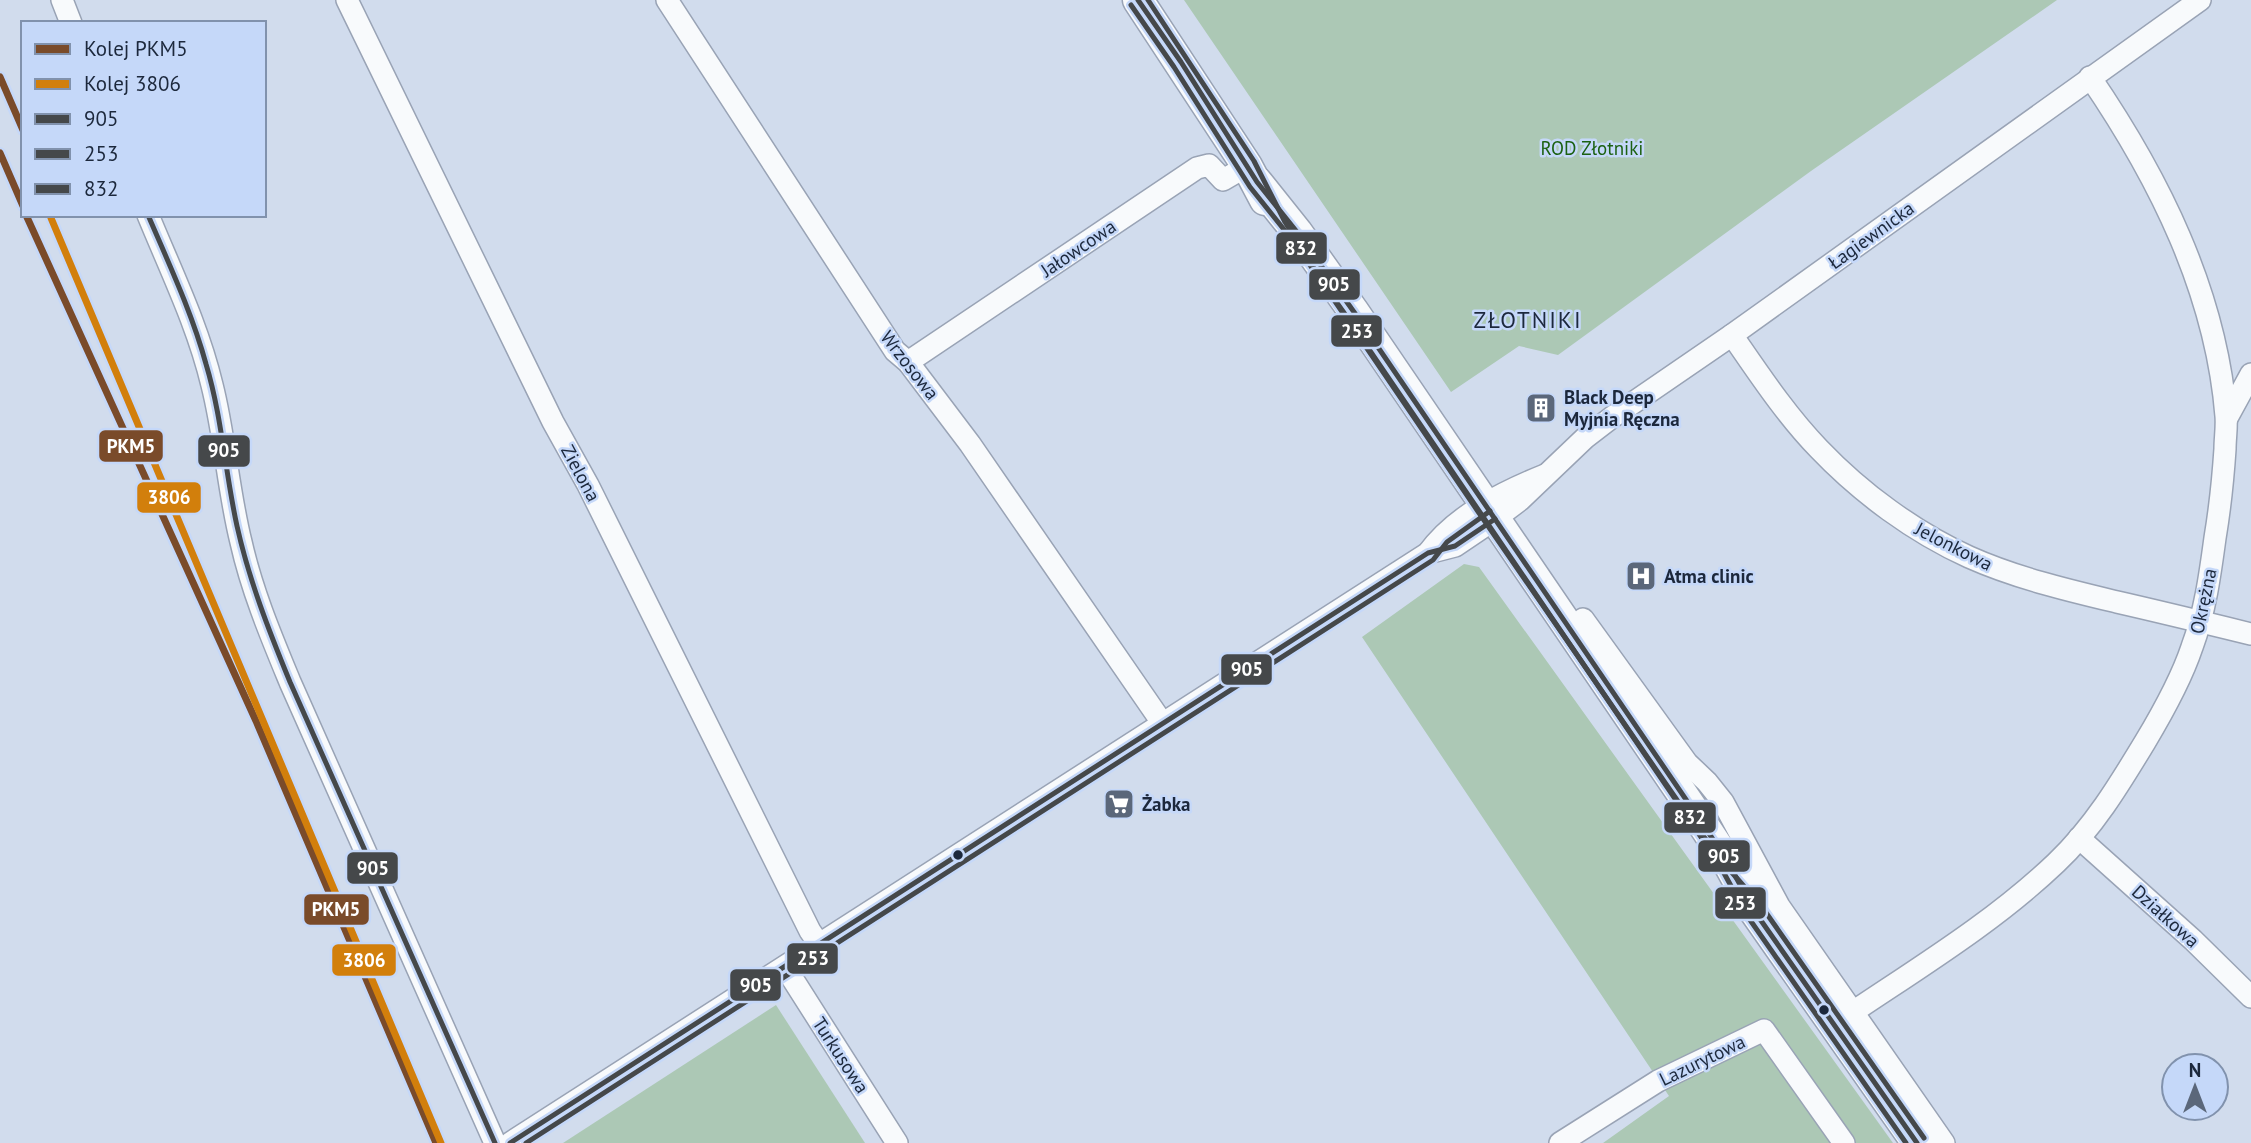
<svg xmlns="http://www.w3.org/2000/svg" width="2251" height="1143" font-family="'PT Sans',sans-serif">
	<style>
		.green { fill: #acc8b5 }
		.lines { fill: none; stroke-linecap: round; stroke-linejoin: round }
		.minor-casing { stroke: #99a3b5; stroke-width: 24 }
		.secondary-casing { stroke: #99a3b5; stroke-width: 33 }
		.minor { stroke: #f8fafc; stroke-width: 21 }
		.secondary { stroke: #f8fafc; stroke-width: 30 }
		.bus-1-casing { stroke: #c5d8f9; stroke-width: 10 }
		.bus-2-casing { stroke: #c5d8f9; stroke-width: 10 }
		.bus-3-casing { stroke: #c5d8f9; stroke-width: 10 }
		.bus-1 { stroke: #45484a; stroke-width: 5 }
		.bus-2 { stroke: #45484a; stroke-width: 5 }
		.bus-3 { stroke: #45484a; stroke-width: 5 }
		.rail-1-casing { stroke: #c5d8f9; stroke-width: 12 }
		.rail-2-casing { stroke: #c5d8f9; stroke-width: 12 }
		.rail-1 { stroke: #7a4b2a; stroke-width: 7 }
		.rail-2 { stroke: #d27f0c; stroke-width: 7 }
		.bus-dot { fill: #1c283c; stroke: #c5d8f9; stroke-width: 2.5 }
		.labels { text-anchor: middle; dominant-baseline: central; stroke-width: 5; stroke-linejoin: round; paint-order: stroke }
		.park-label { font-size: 19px; fill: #1c6112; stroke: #c5d8f9 }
		.street-label { font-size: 19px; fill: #1c283c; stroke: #c5d8f9 }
		.poi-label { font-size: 19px; font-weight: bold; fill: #1c283c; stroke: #c5d8f9; text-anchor: start }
		.quarter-label { font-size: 23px; letter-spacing: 2px; fill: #1c283c; stroke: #c5d8f9 }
		.line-badge { stroke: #c5d8f9; stroke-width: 2.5 }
		.badge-label { font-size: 19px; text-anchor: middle; font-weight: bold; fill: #fff }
	</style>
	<rect width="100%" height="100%" fill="#d1dced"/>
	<!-- green -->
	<g class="green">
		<polygon points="1184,0 2057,0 1811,171 1558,355 1519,346 1451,392"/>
		<polygon points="1464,564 1479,567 1893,1143 1603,1143 1669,1096 1362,637"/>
		<polygon points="776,1005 865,1143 563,1143"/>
	</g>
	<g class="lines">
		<!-- minor casing -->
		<g class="minor-casing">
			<g id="minor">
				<polyline points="62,0 71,23"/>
				<polyline points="347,0 553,422 588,485 810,931 819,944"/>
				<polyline points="667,0 895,351 908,362 970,444 1163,724"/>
				<path d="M148,215C171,271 198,326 212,385C225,436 228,490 241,542C252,591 271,636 290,682L495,1143"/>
				<path d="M1732,335C1759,374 1786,415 1819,449C1861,493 1914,532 1969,557C2016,578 2067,590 2117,602C2161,612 2206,623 2251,634"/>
				<polyline points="908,362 1197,168 1209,165 1223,180 1247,166"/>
				<polyline points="2227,418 2251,374"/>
				<polyline points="1428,553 1455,546 1495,519 1520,500 1585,438 1611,418 1732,335 2200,0"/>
				<polyline points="1583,619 1687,763 1707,782 1723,802 1779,906 1944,1143"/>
				<polyline points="2079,838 2193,940 2251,997"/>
				<polyline points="785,967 897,1143"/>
				<path d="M1853,1012C1923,965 1995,921 2056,863C2093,828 2119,785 2145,742C2163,712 2181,680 2192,647C2205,612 2210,575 2215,538C2220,508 2223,479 2225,449C2225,438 2227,427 2226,416C2216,292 2159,178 2090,77"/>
				<path d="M510,1143L1428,553C1456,515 1503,492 1545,475"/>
				<polyline points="1560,1143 1658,1081 1764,1030 1844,1143"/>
			</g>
		</g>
		<!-- secondary casing -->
		<g class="secondary-casing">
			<g id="secondary">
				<polyline points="1138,0 1247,166 1265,200"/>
				<polyline points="1257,182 1297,232 1354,312 1704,826 1726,859 1755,912 1917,1143"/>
			</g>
		</g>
		<!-- minor -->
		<use href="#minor" class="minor"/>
		<!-- secondary -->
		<use href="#secondary" class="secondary"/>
		<!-- bus-1 casing -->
		<g class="bus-1-casing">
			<g id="bus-1">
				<polyline points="1138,0 1181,62 1257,182 1297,232 1354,312 1704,826 1726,859 1755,912 1917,1143"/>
				<path d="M148,215C169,264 192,313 206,364C222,417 225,472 237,526C249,580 269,631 290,682L495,1143"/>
				<polyline points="510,1143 1428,553 1455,546 1495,519"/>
			</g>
		</g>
		<!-- bus-2 casing -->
		<g class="bus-2-casing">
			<g id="bus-2">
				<polyline points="1131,5 1174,67 1250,187 1290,237 1347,317 1697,831 1719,864 1748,917 1906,1143"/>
				<polyline points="526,1143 1433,560 1447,542 1490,511"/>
			</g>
		</g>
		<!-- bus-3 casing -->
		<g class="bus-3-casing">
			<polyline id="bus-3" points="1148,0 1254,161 1285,222 1330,294 1477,510 1677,800 1721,860 1762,907 1924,1138"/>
		</g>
		<!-- bus-1 -->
		<use href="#bus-1" class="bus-1"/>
		<!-- bus-2 -->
		<use href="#bus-2" class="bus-2"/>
		<!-- bus-3 -->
		<use href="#bus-3" class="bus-3"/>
		<!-- rail-1 casing -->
		<g class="rail-1-casing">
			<g id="rail-1">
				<polyline points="0,77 23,130"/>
				<polyline points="0,153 23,206"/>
				<polyline points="26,215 256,721 436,1143"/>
			</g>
		</g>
		<!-- rail-2 casing -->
		<g class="rail-2-casing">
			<polyline id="rail-2" points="51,218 441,1143"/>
		</g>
		<!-- rail-1 -->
		<use href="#rail-1" class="rail-1"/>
		<!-- rail-2 -->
		<use href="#rail-2" class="rail-2"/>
	</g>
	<!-- icons -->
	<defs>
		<g id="building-square" transform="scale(1.575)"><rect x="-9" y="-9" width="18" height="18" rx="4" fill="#5b677a" stroke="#c5d8f9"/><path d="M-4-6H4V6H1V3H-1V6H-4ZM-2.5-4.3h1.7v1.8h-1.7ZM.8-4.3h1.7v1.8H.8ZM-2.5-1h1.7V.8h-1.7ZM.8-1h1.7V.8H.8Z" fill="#fff"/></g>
		<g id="hospital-square" transform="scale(1.575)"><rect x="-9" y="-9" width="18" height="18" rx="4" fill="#5b677a" stroke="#c5d8f9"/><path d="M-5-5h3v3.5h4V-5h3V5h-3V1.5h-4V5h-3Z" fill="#fff"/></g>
		<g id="supermarket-square" transform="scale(1.575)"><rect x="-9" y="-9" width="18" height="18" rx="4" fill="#5b677a" stroke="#c5d8f9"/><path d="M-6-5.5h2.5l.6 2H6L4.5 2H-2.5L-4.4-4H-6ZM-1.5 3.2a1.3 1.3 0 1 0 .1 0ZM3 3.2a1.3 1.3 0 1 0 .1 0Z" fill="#fff"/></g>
	</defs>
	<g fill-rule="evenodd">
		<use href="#building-square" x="1541" y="408"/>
		<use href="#hospital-square" x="1641" y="576"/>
		<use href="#supermarket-square" x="1119" y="804"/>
	</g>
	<!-- markers -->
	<g class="bus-dot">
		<circle cx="958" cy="855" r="6"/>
		<circle cx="1824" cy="1010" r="6"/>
	</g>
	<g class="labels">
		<!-- park labels -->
		<g class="park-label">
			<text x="1592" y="148">ROD Złotniki</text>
		</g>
		<!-- street labels -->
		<g class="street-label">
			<text transform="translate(1871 235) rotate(-36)">Łagiewnicka</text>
			<text transform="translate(1078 248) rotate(-34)">Jałowcowa</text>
			<text transform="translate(910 365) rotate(52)">Wrzosowa</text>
			<text transform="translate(581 473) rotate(62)">Zielona</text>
			<text transform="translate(1954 546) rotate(27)">Jelonkowa</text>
			<text transform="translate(2203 601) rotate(-78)">Okrężna</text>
			<text transform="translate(2166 916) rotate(42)">Działkowa</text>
			<text transform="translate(841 1055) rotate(57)">Turkusowa</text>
			<text transform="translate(1702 1060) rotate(-26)">Lazurytowa</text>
		</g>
		<!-- poi labels -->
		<g class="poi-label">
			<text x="1564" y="397">Black Deep<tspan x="1564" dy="22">Myjnia Ręczna</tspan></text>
			<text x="1664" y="576">Atma clinic</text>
			<text x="1142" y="804">Żabka</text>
		</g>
		<!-- quarter labels -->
		<g class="quarter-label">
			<text x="1528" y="319">ZŁOTNIKI</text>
		</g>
	</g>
	<g class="line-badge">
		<rect x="1275" y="231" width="53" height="34" rx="7" fill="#45484a"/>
		<rect x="1308" y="268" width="53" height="33" rx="7" fill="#45484a"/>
		<rect x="1330" y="314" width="53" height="34" rx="7" fill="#45484a"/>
		<rect x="98" y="429" width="66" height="34" rx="7" fill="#7a4b2a"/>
		<rect x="197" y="434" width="54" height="34" rx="7" fill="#45484a"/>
		<rect x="136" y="481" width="66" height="33" rx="7" fill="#d27f0c"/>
		<rect x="1220" y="653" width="53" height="33" rx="7" fill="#45484a"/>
		<rect x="1663" y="801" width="54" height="33" rx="7" fill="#45484a"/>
		<rect x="1697" y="839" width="54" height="34" rx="7" fill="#45484a"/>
		<rect x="346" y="851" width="53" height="34" rx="7" fill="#45484a"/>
		<rect x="1714" y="886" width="53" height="34" rx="7" fill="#45484a"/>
		<rect x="303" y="893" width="67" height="33" rx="7" fill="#7a4b2a"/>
		<rect x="786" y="942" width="53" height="33" rx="7" fill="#45484a"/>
		<rect x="331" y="943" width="66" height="34" rx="7" fill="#d27f0c"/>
		<rect x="729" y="968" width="53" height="34" rx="7" fill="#45484a"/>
	</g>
	<g class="badge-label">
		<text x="1301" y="255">832</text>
		<text x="1334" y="291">905</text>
		<text x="1357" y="338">253</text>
		<text x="131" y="453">PKM5</text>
		<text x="224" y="457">905</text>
		<text x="169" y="504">3806</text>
		<text x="1247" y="676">905</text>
		<text x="1690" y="824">832</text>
		<text x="1724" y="863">905</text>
		<text x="373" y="875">905</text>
		<text x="1740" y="910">253</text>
		<text x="336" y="916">PKM5</text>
		<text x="813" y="965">253</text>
		<text x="364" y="967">3806</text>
		<text x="756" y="992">905</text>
	</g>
	<!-- legend -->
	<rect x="21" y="21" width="245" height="196" fill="#c5d8f9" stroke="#8192ad" stroke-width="2"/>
	<rect x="35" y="44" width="35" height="10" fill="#7a4b2a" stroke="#8192ad" stroke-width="2"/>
	<text x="84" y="56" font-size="21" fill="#1c283c">Kolej PKM5</text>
	<rect x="35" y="79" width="35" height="10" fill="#d27f0c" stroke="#8192ad" stroke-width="2"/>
	<text x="84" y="91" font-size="21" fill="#1c283c">Kolej 3806</text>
	<rect x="35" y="114" width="35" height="10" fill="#45484a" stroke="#8192ad" stroke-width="2"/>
	<text x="84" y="126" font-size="21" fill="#1c283c">905</text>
	<rect x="35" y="149" width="35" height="10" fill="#45484a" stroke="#8192ad" stroke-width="2"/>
	<text x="84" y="161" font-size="21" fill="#1c283c">253</text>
	<rect x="35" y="184" width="35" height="10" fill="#45484a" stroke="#8192ad" stroke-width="2"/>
	<text x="84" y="196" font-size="21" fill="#1c283c">832</text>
	<!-- north arrow -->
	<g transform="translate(2195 1087)"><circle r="33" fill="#c5d8f9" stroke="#8192ad" stroke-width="2"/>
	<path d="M0-5L12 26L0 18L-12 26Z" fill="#5b677a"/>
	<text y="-10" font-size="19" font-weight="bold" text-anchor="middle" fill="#1c283c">N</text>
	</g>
</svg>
